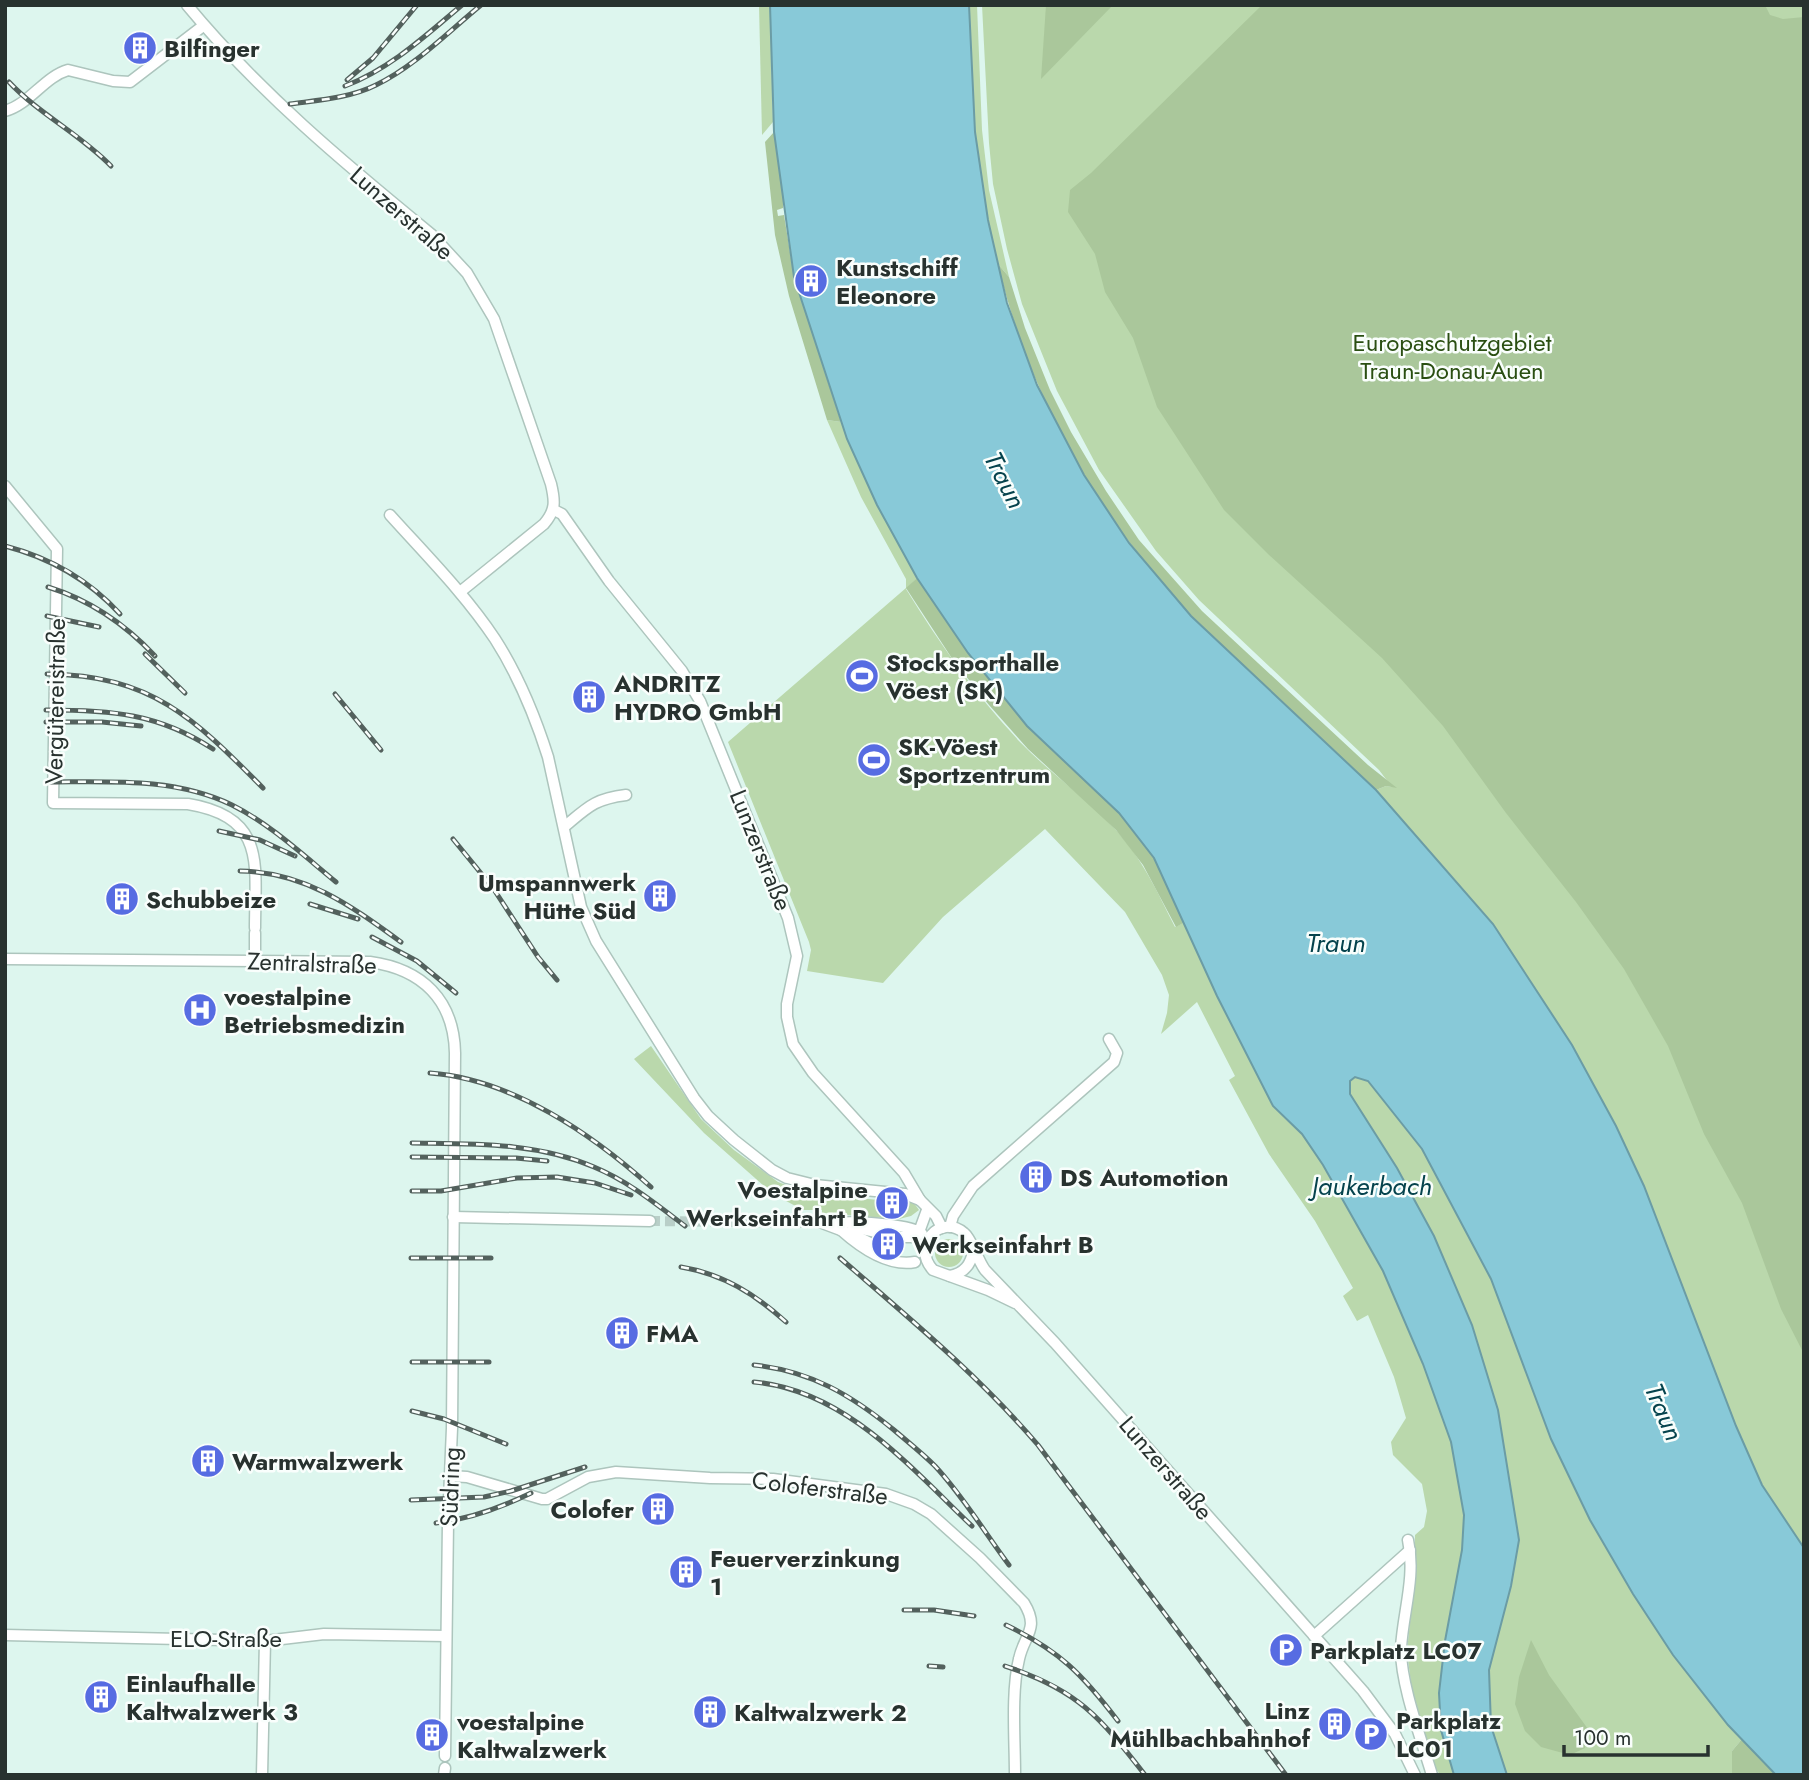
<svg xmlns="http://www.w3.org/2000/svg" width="1809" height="1780" font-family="Jost,sans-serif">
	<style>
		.green { fill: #bad8ac }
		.forest { fill: #aac79b }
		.water { fill: #88c9d8; stroke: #6b9ca5; stroke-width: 2 }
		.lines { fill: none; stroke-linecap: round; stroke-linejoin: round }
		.minor-tunnel { stroke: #b9cfc8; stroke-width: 10; stroke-dasharray: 10 5; stroke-linecap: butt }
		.minor-casing { stroke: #adc5bd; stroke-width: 13 }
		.minor { stroke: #fff; stroke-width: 10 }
		.rail-casing { stroke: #53615d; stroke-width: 5 }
		.rail { stroke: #f9fefc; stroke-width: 2.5; stroke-dasharray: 8; stroke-linecap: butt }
		.labels { text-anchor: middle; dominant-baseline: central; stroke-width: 5; stroke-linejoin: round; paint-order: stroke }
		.poi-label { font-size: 24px; font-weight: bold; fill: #28322f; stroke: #f9fefc; text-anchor: start }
		.street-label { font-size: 24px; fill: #28322f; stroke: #f9fefc }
		.park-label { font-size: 24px; fill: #2a4f12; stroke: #f9fefc }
		.water-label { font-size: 26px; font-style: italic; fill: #05434d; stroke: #f9fefc }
	</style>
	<rect width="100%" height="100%" fill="#ddf6ee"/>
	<!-- green -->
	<g class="green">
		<polygon points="759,5 770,5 773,122 762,135"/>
		<polygon points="969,5 977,5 982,130 989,190 1009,277 998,264 988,220 975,132"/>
		<polygon points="982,5 1804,5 1804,1548 1762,1485 1736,1426 1644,1186 1572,1045 1493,924 1376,790 1386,786 1392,787 1379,770 1199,600 1156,551 1099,470 1057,391 1022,304 1007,249 993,184 989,143"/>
		<path d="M827,420L841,422L877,505L917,578L906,589C939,643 976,695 1020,742C1050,773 1085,797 1114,828C1141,856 1158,893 1175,927L1185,922L1217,996L1273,1106L1302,1134L1323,1165L1383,1271L1423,1364L1451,1442L1464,1515L1462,1550L1445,1641L1441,1730L1454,1775H1439L1438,1771H1435L1411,1684L1407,1651L1414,1583L1415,1535L1424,1527L1427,1511L1422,1484L1393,1455L1391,1442L1406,1418L1394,1377L1368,1315L1357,1321L1343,1296L1353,1288L1315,1221L1269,1154L1229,1080L1235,1076L1197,1002L1161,1034L1167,1013L1169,995L1162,975L1125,912L1045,829L943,917L883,983L807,971L811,950L809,942L728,742L906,588V579L861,497Z"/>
		<polygon points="651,1046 701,1119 734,1150 778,1182 805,1192 896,1202 901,1205 903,1201 914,1203 919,1210 911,1216 899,1219 822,1213 822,1210 803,1210 773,1194 704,1133 634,1059"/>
		<polygon points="1355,1077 1368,1081 1422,1149 1491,1279 1551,1438 1590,1520 1633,1594 1673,1655 1742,1739 1732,1751 1732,1775 1507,1775 1491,1726 1489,1670 1511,1586 1519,1540 1498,1410 1472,1325 1434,1236 1397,1168 1350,1094 1349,1080"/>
		<circle cx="949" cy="1253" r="14"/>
	</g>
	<!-- forest -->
	<g class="forest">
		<polygon points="1046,5 1113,5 1041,79"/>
		<polygon points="1262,5 1765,5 1770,15 1783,19 1804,17 1804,1354 1781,1309 1742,1203 1704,1134 1668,1046 1624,969 1576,902 1506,813 1443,726 1382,658 1268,554 1224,510 1157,407 1133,338 1105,292 1095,254 1068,212 1070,190 1091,173"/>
		<polygon points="774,132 783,193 783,208 777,210 778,216 784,215 794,277 841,422 827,420 789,296 775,235 765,142"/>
		<path d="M998,264L1009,277L1025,328L1050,390L1071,432L1106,491L1139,540L1202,611L1368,765L1397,788L1386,786L1376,790C1335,751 1293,712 1252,673C1231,654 1209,635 1190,615C1098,516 1029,396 998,264Z"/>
		<polygon points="917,578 968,653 1027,726 1119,813 1154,858 1185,922 1176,927 1143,865 1116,830 1028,749 989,705 953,660 906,588"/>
		<polygon points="1531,1640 1549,1675 1588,1729 1585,1748 1570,1755 1541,1747 1525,1731 1515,1704 1519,1677"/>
		<polygon points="1742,1739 1776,1775 1732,1775 1732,1751"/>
	</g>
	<!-- water -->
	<polygon class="water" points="770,5 969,5 975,132 988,220 1007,303 1037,385 1084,475 1129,543 1191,616 1376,790 1493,924 1572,1045 1616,1126 1644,1186 1736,1426 1762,1485 1804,1548 1804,1775 1776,1775 1728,1725 1673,1655 1633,1594 1590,1520 1551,1439 1491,1279 1422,1149 1368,1081 1355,1077 1350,1081 1350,1094 1397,1168 1434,1236 1472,1325 1498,1410 1519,1540 1511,1586 1489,1670 1491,1726 1507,1775 1454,1775 1441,1730 1439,1693 1445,1641 1462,1550 1464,1515 1451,1442 1423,1364 1383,1271 1323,1165 1302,1134 1273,1106 1217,996 1154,858 1119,813 1027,726 968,653 917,578 877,505 847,439 794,277 774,132"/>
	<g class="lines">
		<!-- minor-tunnel -->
		<polyline class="minor-tunnel" points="650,1221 822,1223"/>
		<!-- minor casing -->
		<g class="minor-casing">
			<g id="minor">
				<path d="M187,5C259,92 344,163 431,234L467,273L494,319L551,484C555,501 556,510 544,524L460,592"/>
				<path d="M5,111C30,104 44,77 68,70L113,81L130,82L203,26"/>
				<path d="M5,486L57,549L53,803L188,804C267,817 255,865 255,928"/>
				<polyline points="554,510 562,514 609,581 682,671 700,701 788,918 797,956 787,1004 787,1017 793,1044 813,1073 904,1173 920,1200 936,1216 942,1228"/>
				<path d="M390,515C426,555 465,594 495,639C518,675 535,716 548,757L581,907L596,941L694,1098L708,1116L734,1140L772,1170L787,1178L815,1185L905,1194L920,1200"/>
				<path d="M564,827C588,807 594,799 626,795"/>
				<path d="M5,959L370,962C422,969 454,1000 455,1053L452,1428L448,1522L445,1756"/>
				<polyline points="255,961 255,933"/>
				<polyline points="453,1217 650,1221"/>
				<polyline points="822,1223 854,1235 886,1251"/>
				<path d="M837,1223C852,1221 907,1224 919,1232L927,1210"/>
				<polyline points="853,1227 890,1235"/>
				<polyline points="950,1227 953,1216 973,1186 1114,1062 1117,1053 1109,1039"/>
				<path d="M841,1230C860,1247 888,1267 915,1262"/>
				<polyline points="896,1237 913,1237 919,1232 922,1234"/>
				<path d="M950,1276C964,1273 971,1265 973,1251"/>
				<path d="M1015,1303L988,1290L933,1270C911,1246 940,1213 964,1233C972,1239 977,1259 985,1270L1055,1343L1363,1691L1395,1734L1415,1775"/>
				<path d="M450,1476L467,1477L542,1499H547L588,1477L616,1472L710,1478L773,1479L886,1494L914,1504L931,1514L980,1558L1024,1603C1040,1629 1024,1635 1019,1659C1011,1692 1015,1740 1015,1775"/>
				<path d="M1408,1540C1416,1577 1403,1612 1401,1648C1400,1683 1422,1741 1432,1775"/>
				<polyline points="5,1635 265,1641 324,1634 446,1636"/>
				<polyline points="1314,1636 1410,1550"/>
				<polyline points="262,1775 265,1641"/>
				<polyline points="444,1775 445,1768"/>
			</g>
		</g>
		<!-- minor -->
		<use href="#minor" class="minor"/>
		<!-- rail casing -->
		<g class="rail-casing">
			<g id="rail">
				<polyline points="347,80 373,58 417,5"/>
				<path d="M9,82C39,114 80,134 111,166"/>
				<path d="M345,86C390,69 425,36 462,5"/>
				<path d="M290,104C319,100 350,98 376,85C415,66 448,32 481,5"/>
				<path d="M5,546C51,558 88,579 120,614"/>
				<path d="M48,587C90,600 125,624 155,656"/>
				<polyline points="47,616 99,627"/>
				<polyline points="145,654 185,693"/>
				<path d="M47,674C151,675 194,718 263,788"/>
				<polyline points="335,694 381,750"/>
				<path d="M46,710C110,710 158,713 213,749"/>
				<polyline points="46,722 102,722 141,726"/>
				<path d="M46,782C108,782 174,777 232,805C270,824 303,855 336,882"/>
				<polyline points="219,831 260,840 295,856"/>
				<polyline points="453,839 493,888 538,957 557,980"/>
				<path d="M240,871C305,872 350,905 401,942"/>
				<polyline points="310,904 358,919"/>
				<polyline points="372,937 417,961 456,993"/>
				<path d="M430,1073C512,1079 592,1134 651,1187"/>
				<path d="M412,1143C474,1144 536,1142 594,1167C628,1181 656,1204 685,1226"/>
				<polyline points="412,1157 516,1158 547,1161"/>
				<polyline points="412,1191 441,1191 517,1178 557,1177 595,1183 631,1195"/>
				<polyline points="411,1258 491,1258"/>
				<path d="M840,1258C909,1318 979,1376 1038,1445L1286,1775"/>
				<path d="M681,1267C723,1274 755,1294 786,1322"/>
				<polyline points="412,1362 489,1362"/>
				<path d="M754,1365C811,1371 851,1395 894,1430C908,1442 922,1453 935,1466C963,1496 985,1533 1009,1565"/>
				<path d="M754,1382C845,1390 910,1467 972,1526"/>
				<polyline points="412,1411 444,1419 506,1444"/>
				<polyline points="411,1500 484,1497 511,1491 585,1467"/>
				<path d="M436,1523C470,1519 500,1508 531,1493"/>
				<polyline points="904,1610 934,1610 974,1616"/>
				<path d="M1006,1625C1060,1651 1082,1674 1118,1721"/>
				<polyline points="929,1666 943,1667"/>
				<path d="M1005,1666C1078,1690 1099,1716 1145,1775"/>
			</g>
		</g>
		<!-- rail -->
		<use href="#rail" class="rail"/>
	</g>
	<!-- icons -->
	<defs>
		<g id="building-disc" transform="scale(1.75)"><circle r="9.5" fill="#576ce2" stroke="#f9fefc"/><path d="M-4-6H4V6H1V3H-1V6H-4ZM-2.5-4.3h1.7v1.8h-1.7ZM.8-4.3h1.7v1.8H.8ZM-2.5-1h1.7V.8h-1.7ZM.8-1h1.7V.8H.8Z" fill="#fff"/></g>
		<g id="stadium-disc" transform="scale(1.75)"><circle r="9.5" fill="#576ce2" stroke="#f9fefc"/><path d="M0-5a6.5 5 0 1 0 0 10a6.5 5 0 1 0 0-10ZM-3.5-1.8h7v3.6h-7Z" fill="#fff"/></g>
		<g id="hospital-disc" transform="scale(1.75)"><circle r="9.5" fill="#576ce2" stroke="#f9fefc"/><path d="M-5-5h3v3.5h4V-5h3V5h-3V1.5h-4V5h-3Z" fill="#fff"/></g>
		<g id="parking-disc" transform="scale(1.75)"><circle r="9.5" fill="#576ce2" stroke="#f9fefc"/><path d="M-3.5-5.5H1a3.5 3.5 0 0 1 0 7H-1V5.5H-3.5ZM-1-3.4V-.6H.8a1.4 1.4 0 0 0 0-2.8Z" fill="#fff"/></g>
	</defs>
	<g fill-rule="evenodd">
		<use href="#building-disc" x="140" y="48"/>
		<use href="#building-disc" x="811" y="281"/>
		<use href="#stadium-disc" x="862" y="676"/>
		<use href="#building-disc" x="589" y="697"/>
		<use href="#stadium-disc" x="874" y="760"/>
		<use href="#building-disc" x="660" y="896"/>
		<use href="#building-disc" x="122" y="899"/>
		<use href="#hospital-disc" x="200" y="1010"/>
		<use href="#building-disc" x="1036" y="1177"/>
		<use href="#building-disc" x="892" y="1203"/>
		<use href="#building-disc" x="888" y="1244"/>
		<use href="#building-disc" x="622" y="1333"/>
		<use href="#building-disc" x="208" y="1461"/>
		<use href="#building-disc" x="658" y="1509"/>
		<use href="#building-disc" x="686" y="1572"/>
		<use href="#parking-disc" x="1286" y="1650"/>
		<use href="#building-disc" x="101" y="1697"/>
		<use href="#building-disc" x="710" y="1712"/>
		<use href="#building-disc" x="1335" y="1724"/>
		<use href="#parking-disc" x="1371" y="1734"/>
		<use href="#building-disc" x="432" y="1735"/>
	</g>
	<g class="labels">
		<!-- poi labels -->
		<g class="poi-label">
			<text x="164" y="48">Bilfinger</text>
			<text x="836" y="267">Kunstschiff<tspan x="836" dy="28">Eleonore</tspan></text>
			<text x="886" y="662">Stocksporthalle<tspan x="886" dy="28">Vöest (SK)</tspan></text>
			<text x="614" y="683">ANDRITZ<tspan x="614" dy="28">HYDRO GmbH</tspan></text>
			<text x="898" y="746">SK-Vöest<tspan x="898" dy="28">Sportzentrum</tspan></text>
			<text x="636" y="882" text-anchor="end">Umspannwerk<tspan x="636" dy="28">Hütte Süd</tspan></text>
			<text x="146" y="899">Schubbeize</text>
			<text x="224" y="996">voestalpine<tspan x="224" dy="28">Betriebsmedizin</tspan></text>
			<text x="1060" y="1177">DS Automotion</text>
			<text x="868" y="1189" text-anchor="end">Voestalpine<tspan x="868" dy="28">Werkseinfahrt B</tspan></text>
			<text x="912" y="1244">Werkseinfahrt B</text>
			<text x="646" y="1333">FMA</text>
			<text x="232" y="1461">Warmwalzwerk</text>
			<text x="634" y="1509" text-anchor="end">Colofer</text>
			<text x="710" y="1558">Feuerverzinkung<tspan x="710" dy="28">1</tspan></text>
			<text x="1310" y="1650">Parkplatz LC07</text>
			<text x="126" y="1683">Einlaufhalle<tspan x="126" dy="28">Kaltwalzwerk 3</tspan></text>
			<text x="1310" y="1710" text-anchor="end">Linz<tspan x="1310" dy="28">Mühlbachbahnhof</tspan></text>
			<text x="734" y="1712">Kaltwalzwerk 2</text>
			<text x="1396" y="1720">Parkplatz<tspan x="1396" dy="28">LC01</tspan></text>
			<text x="457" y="1721">voestalpine<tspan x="457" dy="28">Kaltwalzwerk</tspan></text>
		</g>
		<!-- street labels -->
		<g class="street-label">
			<text transform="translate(402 213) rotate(41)">Lunzerstraße</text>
			<text transform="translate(55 701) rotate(-89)">Vergütereistraße</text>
			<text transform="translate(761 850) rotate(68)">Lunzerstraße</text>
			<text transform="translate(312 963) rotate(2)">Zentralstraße</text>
			<text transform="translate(1166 1468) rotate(49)">Lunzerstraße</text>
			<text transform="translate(450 1487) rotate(-88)">Südring</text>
			<text transform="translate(820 1488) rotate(7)">Coloferstraße</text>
			<text x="226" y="1638">ELO-Straße</text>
		</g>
		<!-- park labels -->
		<g class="park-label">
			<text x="1452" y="342">Europaschutzgebiet<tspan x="1452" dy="28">Traun-Donau-Auen</tspan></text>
		</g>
		<!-- water labels -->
		<g class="water-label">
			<text transform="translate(1005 480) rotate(63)">Traun</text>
			<text x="1336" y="943">Traun</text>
			<text x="1372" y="1186">Jaukerbach</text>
			<text transform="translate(1664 1412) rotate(67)">Traun</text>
		</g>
	</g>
	<!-- border -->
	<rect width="1809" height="1780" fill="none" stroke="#28322f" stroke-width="14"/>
	<!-- scale -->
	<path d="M1564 1745v10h144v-10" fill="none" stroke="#28322f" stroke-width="3.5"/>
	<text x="1574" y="1745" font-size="21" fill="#28322f" stroke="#f9fefc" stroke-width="5" paint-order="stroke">100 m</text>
</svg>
